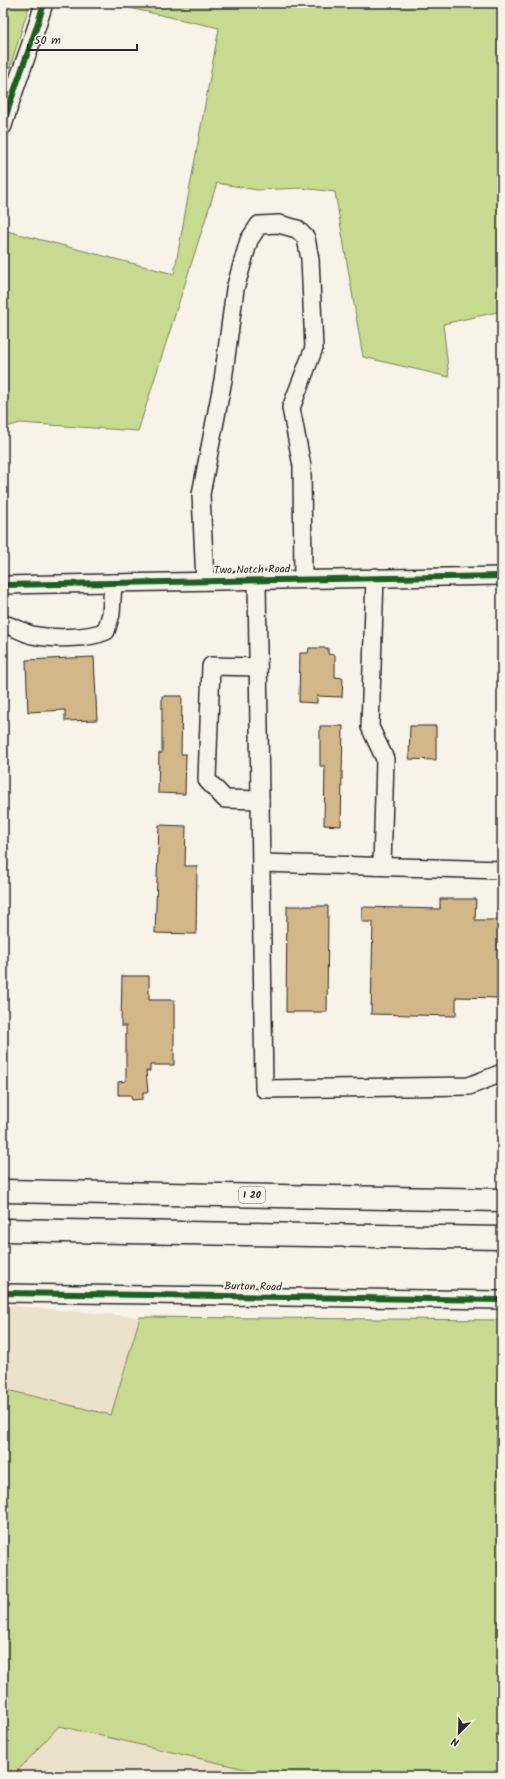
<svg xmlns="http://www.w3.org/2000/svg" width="505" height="1779" font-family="Kalam,sans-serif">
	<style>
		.built { fill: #ece1cb }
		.green { fill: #c8da8f; stroke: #7a825d }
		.building { fill: #d3b788; stroke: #2b2b2b }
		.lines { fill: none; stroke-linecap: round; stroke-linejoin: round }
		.minor-casing { stroke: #2b2b2b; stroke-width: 20 }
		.highway-casing { stroke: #2b2b2b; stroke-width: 25 }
		.minor { stroke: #f7f3e8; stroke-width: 17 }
		.highway { stroke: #f7f3e8; stroke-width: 22 }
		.cycleway-casing { stroke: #f7f3e8; stroke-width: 8 }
		.cycleway { stroke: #1b5e20; stroke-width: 6 }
		.labels { text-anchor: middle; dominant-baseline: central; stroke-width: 3.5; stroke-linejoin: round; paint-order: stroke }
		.shield { fill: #f7f3e8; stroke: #686764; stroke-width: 1 }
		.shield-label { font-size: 10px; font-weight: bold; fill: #2b2b2b }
		.street-label { font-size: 11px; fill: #2b2b2b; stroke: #f7f3e8 }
	</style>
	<rect width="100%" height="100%" fill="#f7f3e8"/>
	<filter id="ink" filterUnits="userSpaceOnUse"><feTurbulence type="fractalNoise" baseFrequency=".025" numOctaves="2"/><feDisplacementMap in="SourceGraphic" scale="8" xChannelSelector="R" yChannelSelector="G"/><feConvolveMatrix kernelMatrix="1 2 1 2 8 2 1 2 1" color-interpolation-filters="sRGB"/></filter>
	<g filter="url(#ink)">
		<!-- built -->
		<g class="built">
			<polygon points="3,1305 140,1317 111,1416 3,1389"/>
			<polygon points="59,1726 275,1776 13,1776"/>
		</g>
		<!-- green -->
		<g class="green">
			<polygon points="3,3 30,3 3,90"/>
			<polygon points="107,3 502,3 502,311 443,324 449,377 363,357 335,192 302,188 257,190 217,183 138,431 20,423 3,428 3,230 174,274 219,28"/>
			<polygon points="140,1317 502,1320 502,1776 275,1776 59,1726 13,1776 3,1776 3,1389 111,1415"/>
		</g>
		<!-- building -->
		<g class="building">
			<polygon points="309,648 328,648 328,654 335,655 335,677 343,678 342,697 317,696 317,703 299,702 300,653 308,653"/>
			<polygon points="94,657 97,720 65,721 65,710 28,712 26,660"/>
			<polygon points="162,696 182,696 181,754 186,754 185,794 158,793 159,753 162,753"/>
			<polygon points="320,726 343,726 341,826 324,825 325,766 320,766"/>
			<polygon points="410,726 436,726 436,760 409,759"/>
			<polygon points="159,825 186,826 185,866 197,866 196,934 155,933"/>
			<polygon points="440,899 476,899 475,920 502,920 502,998 456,997 456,1016 371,1014 373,922 362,922 362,907 440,909"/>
			<polygon points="287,906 328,906 327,1012 286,1012"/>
			<polygon points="122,976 149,976 149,1000 174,1000 174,1065 150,1065 150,1071 146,1071 148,1092 143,1092 143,1099 132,1100 131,1095 118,1095 118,1082 126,1081 126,1026 121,1026"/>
		</g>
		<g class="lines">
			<!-- minor casing -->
			<g class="minor-casing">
				<g id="minor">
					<path d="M3,126C15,84 32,45 44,3"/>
					<polyline points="375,577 370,727 385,759 382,866"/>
					<polyline points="257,580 264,1089 469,1086 502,1073"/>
					<polyline points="205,581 201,494 223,380 235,289 249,240 259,225 279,224 297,229 306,238 310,259 314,348 291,408 302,466 303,579"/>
					<polyline points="3,585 502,576"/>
					<path d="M3,624C13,626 22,632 32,635C51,639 89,639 106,631L111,614L113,583"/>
					<polyline points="258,667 211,666 207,780 225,799 260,800"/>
					<polyline points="261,863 502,870"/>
					<polyline points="3,1293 502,1300"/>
				</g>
			</g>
			<!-- highway casing -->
			<g class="highway-casing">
				<g id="highway">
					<polyline points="3,1191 502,1200"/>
					<polyline points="3,1230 502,1238"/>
				</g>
			</g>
			<!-- minor -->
			<use href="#minor" class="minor"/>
			<!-- highway -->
			<use href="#highway" class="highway"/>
			<!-- cycleway casing -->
			<g class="cycleway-casing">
				<g id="cycleway">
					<path d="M3,126C15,84 32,45 44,3"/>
					<polyline points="3,585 502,576"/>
					<polyline points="3,1293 502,1300"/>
				</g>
			</g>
			<!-- cycleway -->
			<use href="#cycleway" class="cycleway"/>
		</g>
	</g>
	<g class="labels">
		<!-- shield labels -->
		<rect class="shield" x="239" y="1187" width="26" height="16" rx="3"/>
		<g class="shield-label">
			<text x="252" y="1195">I 20</text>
		</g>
		<!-- street labels -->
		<g class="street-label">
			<text transform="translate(252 570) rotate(-1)">Two Notch Road</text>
			<text transform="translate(253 1287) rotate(1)">Burton Road</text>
		</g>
	</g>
	<!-- margin -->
	<rect width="505" height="1779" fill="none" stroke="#f7f3e8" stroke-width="16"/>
	<rect x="8" y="8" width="489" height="1763" fill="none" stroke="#2b2b2b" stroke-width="1.5" filter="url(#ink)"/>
	<!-- north arrow -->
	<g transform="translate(459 1733) rotate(203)" stroke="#f7f3e8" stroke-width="3" paint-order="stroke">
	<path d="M0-3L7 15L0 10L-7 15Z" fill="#2b2b2b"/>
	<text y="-6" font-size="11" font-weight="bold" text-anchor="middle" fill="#2b2b2b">N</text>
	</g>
	<!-- scale -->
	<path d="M28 44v6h109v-6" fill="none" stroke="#2b2b2b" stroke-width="2"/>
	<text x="34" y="44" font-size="12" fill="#2b2b2b" stroke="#f7f3e8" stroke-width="3" paint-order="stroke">50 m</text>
</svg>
